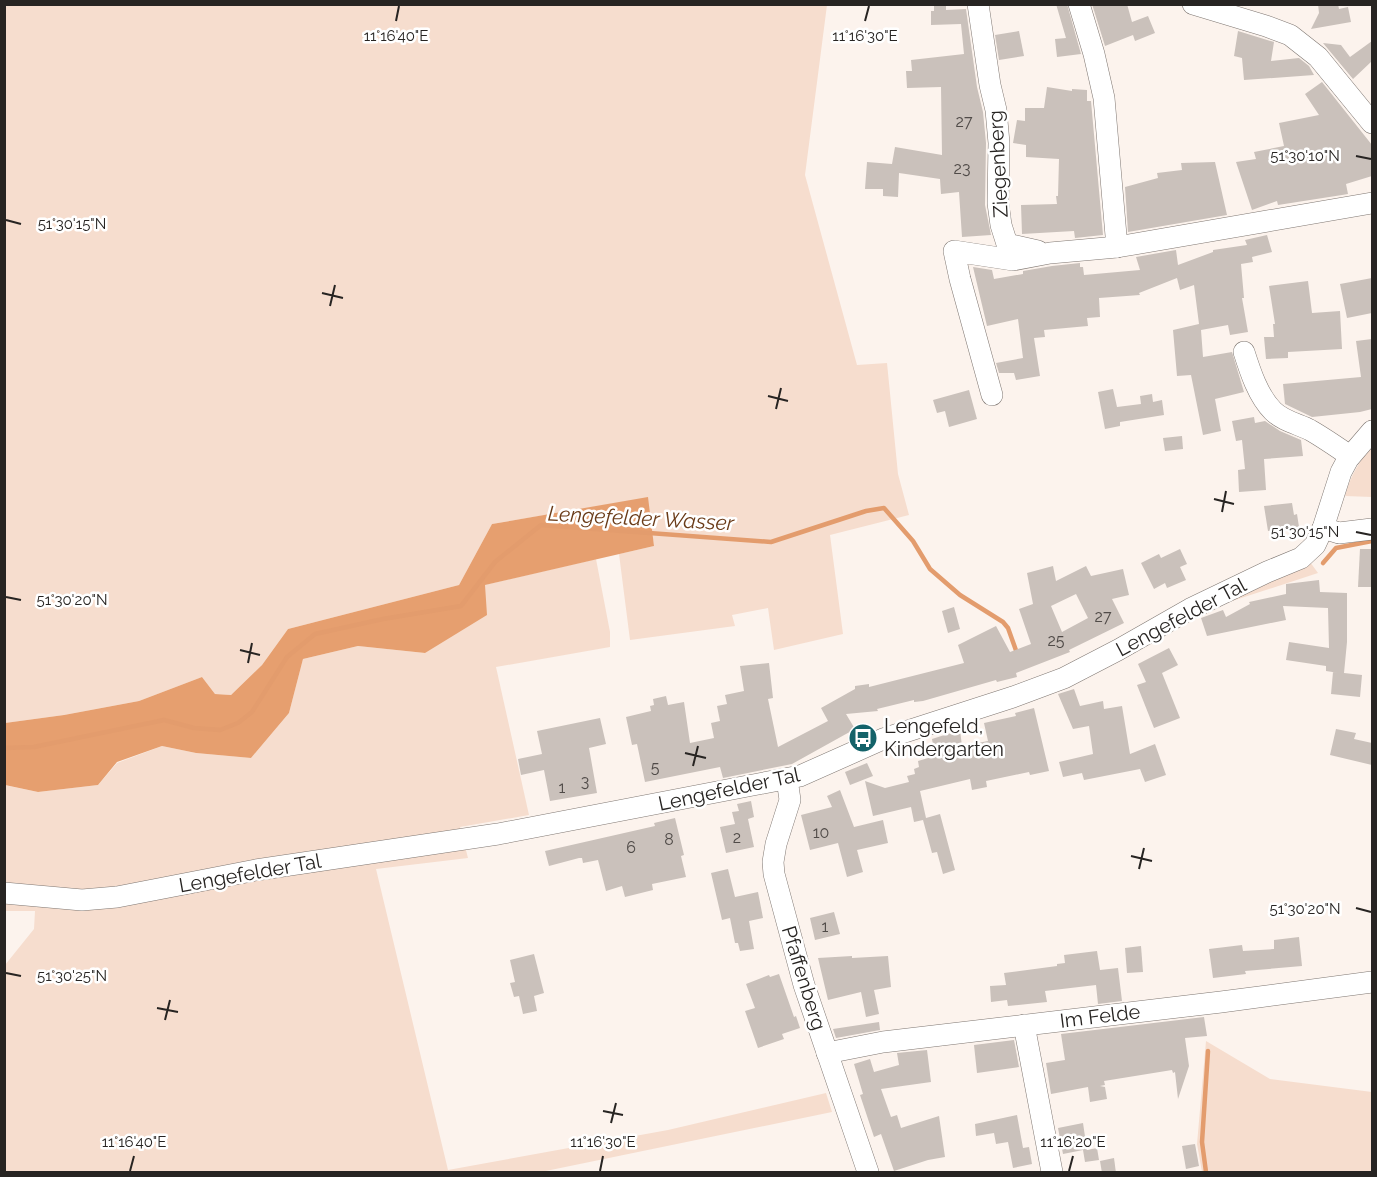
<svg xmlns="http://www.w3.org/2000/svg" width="1377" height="1177" font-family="Raleway,sans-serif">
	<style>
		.green { fill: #f6ddce }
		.forest { fill: #e69f6f }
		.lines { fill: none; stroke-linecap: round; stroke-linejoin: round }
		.stream { stroke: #e39c6d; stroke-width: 4.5 }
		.building { fill: #cac1bb; fill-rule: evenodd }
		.minor-casing { stroke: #7f7772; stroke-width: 22 }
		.minor { stroke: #fff; stroke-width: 21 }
		.ticks { fill: none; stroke: #272422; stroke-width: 2 }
		.labels { text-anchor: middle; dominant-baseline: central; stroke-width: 5; stroke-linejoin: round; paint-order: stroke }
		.number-label { font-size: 16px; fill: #504b48 }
		.street-label { font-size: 20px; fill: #272422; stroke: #fff }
		.poi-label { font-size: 20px; fill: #272422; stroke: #fff; text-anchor: start }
		.water-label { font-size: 21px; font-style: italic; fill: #6a3b18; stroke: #fff }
		.ticks-label { font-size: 15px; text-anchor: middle; fill: #272422; stroke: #fff; stroke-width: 5; stroke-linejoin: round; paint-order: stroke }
	</style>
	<rect width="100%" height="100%" fill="#fcf3ed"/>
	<!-- green -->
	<g class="green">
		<polygon points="4,5 827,5 805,175 857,365 887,363 898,474 909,515 830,535 843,634 774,650 768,608 732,615 735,626 630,640 619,554 654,546 647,498 492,524 459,585 288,629 262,665 231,695 215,694 202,677 139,701 64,715 5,723"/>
		<path d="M1372,444V497L1345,496C1350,476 1360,461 1372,444Z"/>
		<polygon points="596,559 610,632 610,647 496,667 529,815 460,827 468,858 376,869 448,1170 668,1130 826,1093 832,1112 541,1172 5,1172 5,965 34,929 35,911 5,911 4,785 38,792 98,785 117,763 162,746 196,753 251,758 289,713 303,659 358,646 425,653 484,585"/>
		<polygon points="1310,562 1318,573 1232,601 1230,596"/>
		<polygon points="1206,1041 1270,1079 1372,1092 1372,1172 1202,1172 1197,1144"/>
	</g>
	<!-- forest -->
	<polygon class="forest" points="648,497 654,546 485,585 487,615 425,653 358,646 303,659 289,713 251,758 196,753 162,746 117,762 98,785 38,792 5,785 5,723 64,715 139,701 202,677 215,694 231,695 262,665 288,629 459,585 492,524"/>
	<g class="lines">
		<!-- stream -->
		<g class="stream">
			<polyline points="1323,563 1336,548 1372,541"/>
			<polyline points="4,748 34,747 164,720 194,728 220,730 238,723 252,712 287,657 315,634 383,619 461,606 495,562 541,525 771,542 866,511 884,508 913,541 930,569 960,595 1003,622 1008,628 1018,656"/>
			<polyline points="1206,1172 1202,1142 1208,1051"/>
		</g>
	</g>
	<!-- building -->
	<g class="building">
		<polygon points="934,4 946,4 946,10 966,9 977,87 983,112 986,143 985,205 991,235 962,237 959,192 941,194 940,179 899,173 898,197 883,196 883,189 865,189 867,162 892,164 895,147 942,155 941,87 907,88 906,71 912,71 911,60 964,54 961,24 931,25 931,11 934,11"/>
		<polygon points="1056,4 1067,4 1081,54 1057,57 1055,39 1066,38"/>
		<polygon points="1092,4 1127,4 1132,22 1148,16 1155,33 1135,41 1133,35 1105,46"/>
		<polygon points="1318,4 1338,4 1339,9 1348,7 1351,22 1311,29 1319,13"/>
		<polygon points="1019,31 1024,56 999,60 995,35"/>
		<polygon points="1238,31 1274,42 1271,61 1299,58 1309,66 1314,75 1244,80 1242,58 1234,56"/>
		<polygon points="1372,41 1372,61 1353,79 1323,43 1341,45 1350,57"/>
		<polygon points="1322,82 1372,145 1372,176 1346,184 1348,194 1342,195 1278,205 1277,201 1252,210 1236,162 1256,159 1254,152 1284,146 1279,123 1319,115 1305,94"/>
		<polygon points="1047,87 1072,91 1072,89 1087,90 1087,101 1091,101 1103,235 1075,238 1074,231 1022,234 1021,205 1057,204 1056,196 1058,196 1059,159 1026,157 1026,145 1013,143 1017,120 1025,121 1025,108 1044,108"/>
		<polygon points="1215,162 1227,215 1128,232 1125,187 1158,178 1157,173 1182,170 1181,163"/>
		<polygon points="1267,235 1272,252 1252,257 1253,262 1241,264 1244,298 1242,298 1248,332 1230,335 1228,325 1201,330 1203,357 1232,352 1244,392 1215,399 1221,431 1203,435 1191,375 1177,376 1173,330 1199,324 1194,285 1180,290 1177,278 1139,293 1140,295 1099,298 1100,317 1087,318 1088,326 1044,330 1045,337 1034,338 1040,376 1016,380 1014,373 999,373 996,363 1023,358 1018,319 987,326 973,267 992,270 994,279 1023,274 1023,271 1052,266 1080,263 1080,267 1083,267 1084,275 1140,270 1136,257 1176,250 1178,265 1213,252 1213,250 1247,245 1245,240"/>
		<polygon points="1372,278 1372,313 1347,318 1340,284"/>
		<polygon points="1308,281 1312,313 1340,311 1342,349 1288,352 1288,358 1266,359 1264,337 1274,337 1273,324 1275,324 1269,286"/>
		<polygon points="1372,339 1372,409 1360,412 1312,417 1285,404 1283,384 1361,377 1356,341"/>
		<polygon points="1113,389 1117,407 1141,404 1140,396 1152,394 1153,402 1162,400 1164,415 1120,422 1120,426 1105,429 1098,392"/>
		<polygon points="969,390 977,419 949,427 945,411 937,413 933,400"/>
		<polygon points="1254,417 1255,423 1265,421 1280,431 1301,440 1303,456 1264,459 1266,490 1239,492 1238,470 1245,469 1242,440 1236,441 1232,421"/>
		<polygon points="1182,436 1183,449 1165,451 1163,438"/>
		<polygon points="1292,503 1294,515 1297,514 1299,527 1268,531 1264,506"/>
		<polygon points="1180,549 1187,564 1180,567 1186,580 1167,588 1165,583 1154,589 1141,563 1159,554 1161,558"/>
		<polygon points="1360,549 1372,549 1372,587 1358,587"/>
		<path d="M1053,566L1056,581L1086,566L1091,576L1123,569L1129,595L1112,599L1124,623L1069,650L1070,652L1016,673L1017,677L997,682L996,680L923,701L914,702V700L877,709L878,711L846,714L855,729L792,764L723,778L720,767L645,782L637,744L632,745L626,717L651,711L650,706L654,705L653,699L666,696L668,705L684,702L690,743L714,738L711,723L720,721L717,706L727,704L725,695L744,691L740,666L769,663L773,698L768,699L778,747L828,721L821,708L855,689V686L869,684V687L964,663L958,645L996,626L1010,652L1031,644L1019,609L1033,604L1027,573ZM1076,594L1088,618L1062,632L1051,606Z"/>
		<polygon points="1319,580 1320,592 1347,593 1347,642 1344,673 1362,675 1360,697 1331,694 1333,672 1339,673 1326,671 1326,666 1286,660 1289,642 1329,648 1328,608 1283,606 1286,620 1207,636 1201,618 1223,610 1226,617 1250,604 1249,602 1286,594 1286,584"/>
		<polygon points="954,607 960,629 948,633 942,611"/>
		<polygon points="1169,648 1178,665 1162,673 1180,718 1154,728 1137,685 1146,682 1138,664"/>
		<polygon points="1074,689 1080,706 1103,701 1104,709 1122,706 1130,754 1155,744 1166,775 1145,782 1140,769 1084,780 1082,773 1063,777 1059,762 1093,754 1089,726 1073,729 1058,694"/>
		<polygon points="1034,708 1049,771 1030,775 1029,772 986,781 987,787 972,790 970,779 920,791 926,818 940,814 955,870 943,874 937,852 932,853 923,820 914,822 911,807 873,816 865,781 885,788 909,782 907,776 915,774 914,769 919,767 918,761 935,756 932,739 960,730 962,746 988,741 984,723 1016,716 1015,713"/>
		<polygon points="600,718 606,744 589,748 597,793 550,801 544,770 521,775 518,759 542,754 537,731"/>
		<polygon points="1336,729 1356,733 1354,739 1372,743 1372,765 1330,755"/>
		<polygon points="867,763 873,776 850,785 845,772"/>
		<polygon points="840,790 854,827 883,820 888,843 857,850 863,872 847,877 838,843 810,850 801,815 832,807 827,796"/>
		<polygon points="751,801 754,817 748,819 754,847 726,853 720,827 735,824 732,812 739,811 737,804"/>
		<polygon points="675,818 684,855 681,856 686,877 652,884 653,890 625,897 622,886 606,891 598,860 583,863 582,858 579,858 549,866 545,851 655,826 654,823"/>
		<polygon points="728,869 735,897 758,892 763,918 749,921 754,949 740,951 738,943 735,943 730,918 722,920 711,873"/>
		<polygon points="834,912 840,934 815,940 810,918"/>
		<polygon points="1299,937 1302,966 1245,971 1246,974 1213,978 1209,949 1242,945 1243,951 1274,949 1274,940"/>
		<polygon points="1141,946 1143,972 1127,973 1125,948"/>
		<polygon points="1097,951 1100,970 1118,968 1122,1001 1098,1004 1096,985 1045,991 1047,1002 1008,1006 1007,1000 991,1002 990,986 1006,985 1004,973 1057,966 1057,964 1065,963 1064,955"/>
		<polygon points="534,954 544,993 534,996 537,1011 523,1014 519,996 514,997 510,983 515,982 510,960"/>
		<polygon points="852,956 852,958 888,956 891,987 874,990 879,1014 866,1017 861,992 828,1000 818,958"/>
		<polygon points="779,974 794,1017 796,1016 800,1028 782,1034 784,1039 758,1048 745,1011 755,1008 746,984 769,975 770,977"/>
		<polygon points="1204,1017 1207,1036 1185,1038 1189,1066 1178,1099 1175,1072 1173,1073 1172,1070 1104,1081 1105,1085 1100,1086 1105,1087 1107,1099 1090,1102 1088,1087 1051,1094 1046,1063 1065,1060 1061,1034"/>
		<polygon points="879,1022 880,1030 836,1038 833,1029"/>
		<polygon points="1014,1040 1019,1067 977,1073 974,1045"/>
		<polygon points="927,1050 931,1082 881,1089 891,1117 897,1115 901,1128 939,1116 945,1157 928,1160 894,1171 881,1134 874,1137 860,1095 863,1094 854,1064 870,1059 874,1072 899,1065 897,1053"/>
		<polygon points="1017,1115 1023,1148 1029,1147 1032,1164 1013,1168 1008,1142 996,1144 994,1133 976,1136 975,1124"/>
		<polygon points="1083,1123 1087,1150 1097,1148 1099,1160 1085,1162 1083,1150 1063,1154 1058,1128"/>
		<polygon points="1195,1144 1199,1166 1186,1169 1182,1146"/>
		<polygon points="1114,1158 1116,1173 1102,1173 1100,1161"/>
	</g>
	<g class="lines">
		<!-- minor casing -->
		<g class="minor-casing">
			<g id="minor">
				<polyline points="978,4 990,85 996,110 999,143 998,203 1001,225 1007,244 1038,251"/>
				<polyline points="1079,4 1094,54 1104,98 1117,247"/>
				<polyline points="1193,4 1266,26 1290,35 1318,57 1372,123"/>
				<path d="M1244,352C1250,371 1258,396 1273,411C1283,421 1298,424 1310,430C1324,438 1337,447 1350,456"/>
				<polyline points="992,395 960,279 954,251 1013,260 1050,253 1117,247 1372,203"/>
				<polyline points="1323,528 1339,533 1372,529"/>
				<polyline points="787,779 790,800 776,844 773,862 774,874 804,985 868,1172"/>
				<polyline points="4,893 82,900 117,897 256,870 498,834 800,776 883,739 1013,697 1064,678 1118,650 1190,609 1267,572 1301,558 1315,545 1323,528 1341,472 1348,459 1372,431"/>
				<polyline points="1024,1025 1052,1172"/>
				<polyline points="827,1053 883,1042 1221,1002 1372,982"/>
			</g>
		</g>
		<!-- minor -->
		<use href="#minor" class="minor"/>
	</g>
	<!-- ticks -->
	<path class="ticks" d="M396,21L399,6M865,21L869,6M1356,156L1371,159M6,220L21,224M322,293L343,298M330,306L335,285M768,396L788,401M776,409L781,388M1214,499L1234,504M1222,512L1226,491M1356,532L1371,535M6,597L21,600M240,650L260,655M248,663L252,643M685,753L706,758M693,766L698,746M1131,856L1152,861M1139,869L1144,848M1356,908L1371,912M6,973L21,976M157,1008L178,1012M165,1020L170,1000M603,1111L623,1115M611,1123L616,1103M130,1171L134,1156M600,1171L603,1156M1069,1171L1073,1156"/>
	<!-- icons -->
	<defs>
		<g id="bus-disc" transform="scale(1.5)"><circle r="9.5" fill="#136269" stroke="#fff"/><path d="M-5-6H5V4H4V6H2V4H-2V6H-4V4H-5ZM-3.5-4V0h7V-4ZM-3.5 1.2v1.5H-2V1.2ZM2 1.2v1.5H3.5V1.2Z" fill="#fff"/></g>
	</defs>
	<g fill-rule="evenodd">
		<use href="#bus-disc" x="863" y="738"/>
	</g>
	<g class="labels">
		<!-- number labels -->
		<g class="number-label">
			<text x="964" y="121">27</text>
			<text x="962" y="168">23</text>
			<text x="1103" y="616">27</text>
			<text x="1056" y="640">25</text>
			<text x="655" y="767">5</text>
			<text x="585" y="781">3</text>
			<text x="562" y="787">1</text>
			<text x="821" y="832">10</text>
			<text x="737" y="837">2</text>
			<text x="669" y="839">8</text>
			<text x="631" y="847">6</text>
			<text x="825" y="926">1</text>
		</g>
		<!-- street labels -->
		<g class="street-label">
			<text transform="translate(998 164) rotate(-93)">Ziegenberg</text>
			<text transform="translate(1181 617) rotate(-28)">Lengefelder Tal</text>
			<text transform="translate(729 789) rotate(-12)">Lengefelder Tal</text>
			<text transform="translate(250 873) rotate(-10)">Lengefelder Tal</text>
			<text transform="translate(804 978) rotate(73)">Pfaffenberg</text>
			<text transform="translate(1100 1016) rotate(-7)">Im Felde</text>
		</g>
		<!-- poi labels -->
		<g class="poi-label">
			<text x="884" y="726">Lengefeld,<tspan x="884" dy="23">Kindergarten</tspan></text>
		</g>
		<!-- water labels -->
		<g class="water-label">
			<text transform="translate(641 518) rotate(3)">Lengefelder Wasser</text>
		</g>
	</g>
	<g class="ticks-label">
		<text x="396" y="41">11°16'40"E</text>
		<text x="865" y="41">11°16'30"E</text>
		<text x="1305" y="161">51°30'10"N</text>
		<text x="72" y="229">51°30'15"N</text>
		<text x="1305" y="537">51°30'15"N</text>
		<text x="72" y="605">51°30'20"N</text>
		<text x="1305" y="914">51°30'20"N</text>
		<text x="72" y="981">51°30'25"N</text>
		<text x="134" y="1147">11°16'40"E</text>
		<text x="603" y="1147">11°16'30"E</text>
		<text x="1073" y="1147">11°16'20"E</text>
	</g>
	<!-- border -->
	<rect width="1377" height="1177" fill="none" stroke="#272422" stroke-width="12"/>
</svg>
